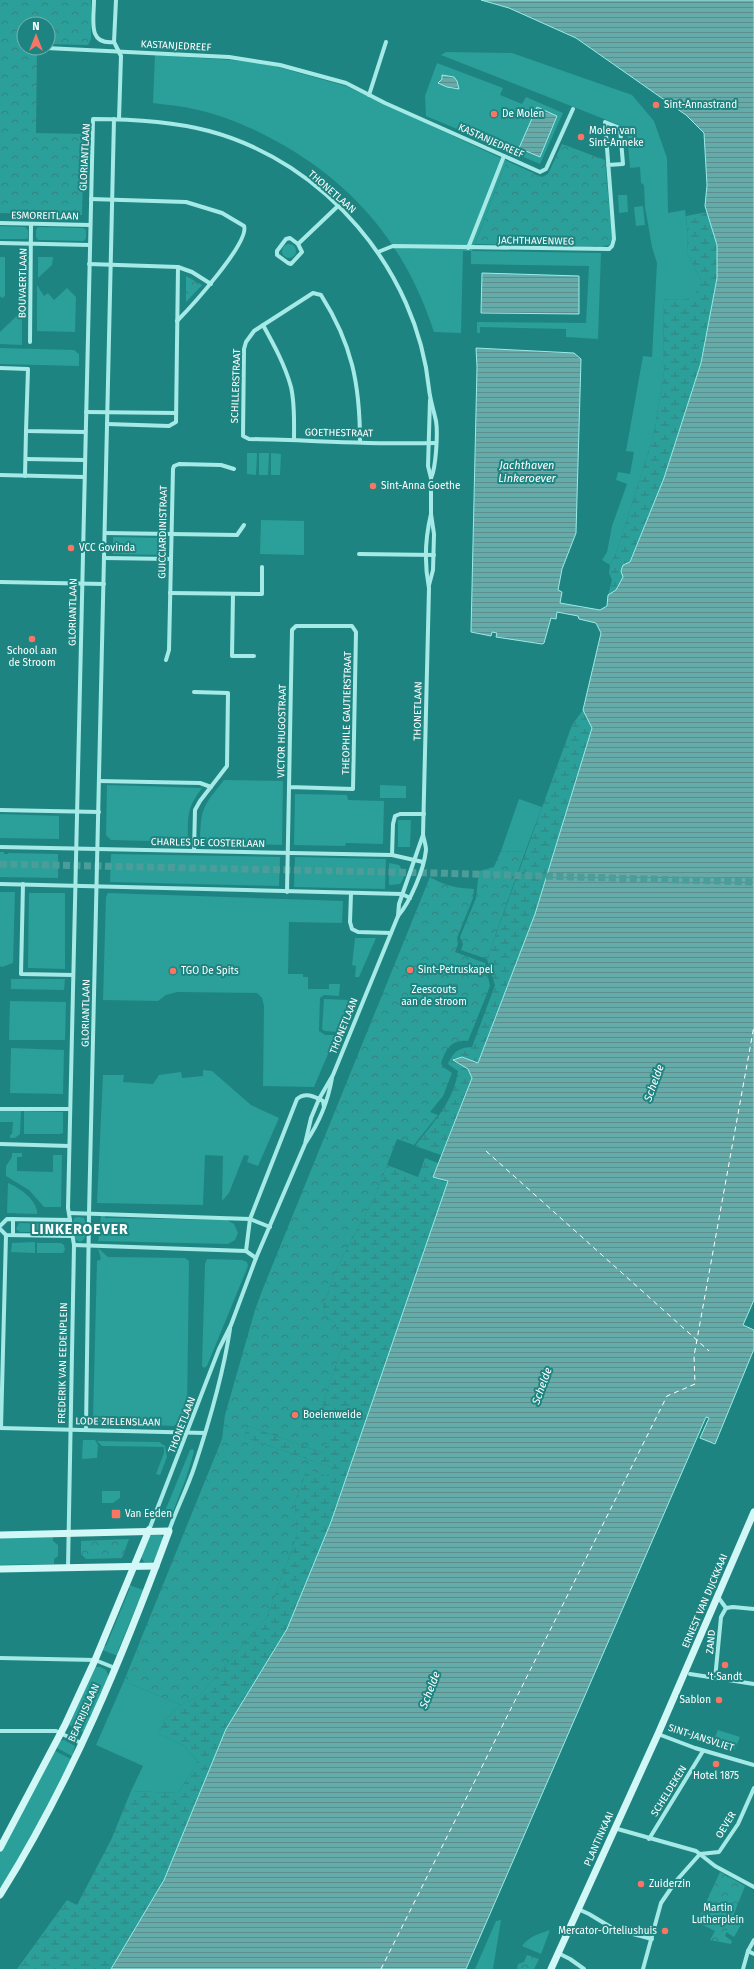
<svg xmlns="http://www.w3.org/2000/svg" width="754" height="1969" font-family="'Fira Sans',sans-serif">
	<style>
		.green { fill: #2b9f99 }
		.wetland { fill: url(#wetland-marsh) }
		.park { fill: url(#park-crowns) }
		.water { fill: url(#water-rules); stroke: #99ebe7 }
		.lines { fill: none; stroke-linecap: round; stroke-linejoin: round }
		.ferry { stroke: #fff; stroke-width: 1; stroke-dasharray: 5 4; stroke-linecap: butt }
		.secondary-tunnel { stroke: #4b9d9a; stroke-width: 7; stroke-dasharray: 7 3.5; stroke-linecap: butt }
		.street { stroke: #a5eae7; stroke-width: 4 }
		.secondary { stroke: #d1f7f6; stroke-width: 7 }
		.poi-dot { fill: #f97664; stroke: #1e8481; stroke-width: 1.5 }
		.labels { text-anchor: middle; dominant-baseline: central; stroke-width: 4; stroke-linejoin: round; paint-order: stroke }
		.street-label { font-size: 10px; fill: #fff; stroke: #1e8481 }
		.poi-label { font-size: 10px; fill: #fff; stroke: #1e8481; text-anchor: start }
		.park-label { font-size: 10px; fill: #fff; stroke: #1e8481 }
		.water-label { font-size: 11px; font-style: italic; fill: #fff; stroke: #1e8481 }
		.district-label { font-size: 14px; font-weight: bold; letter-spacing: 1px; fill: #fff; stroke: #1e8481 }
	</style>
	<defs>
		<pattern id="wetland-marsh" width="20" height="14" patternUnits="userSpaceOnUse"><rect width="20" height="14" fill="#2b9f99"/><path d="M1 5h8M5 5V1M11 12h8M15 12V8" fill="none" stroke="#37827e"/></pattern>
		<pattern id="park-crowns" width="20" height="18" patternUnits="userSpaceOnUse"><rect width="20" height="18" fill="#2b9f99"/><path d="M2 6a3 3 0 1 1 6 0M12 15a3 3 0 1 1 6 0" fill="none" stroke="#37827e"/></pattern>
		<pattern id="water-rules" width="6" height="5" patternUnits="userSpaceOnUse"><rect width="6" height="5" fill="#64aba9"/><path d="M0 2.5h6" fill="none" stroke="#5d8e8d"/></pattern>
	</defs>
	<rect width="100%" height="100%" fill="#1e8481"/>
	<!-- green -->
	<g class="green">
		<path d="M446,52L512,53L632,95L654,121L667,158L668,213L685,210L688,236L687,253L702,282C692,305 686,299 664,300L663,362L665,366L654,434L617,551L610,565L602,560L607,552L612,526L627,484L616,480L618,472L630,474L634,452L626,451L643,356L652,357L657,263L652,247L645,207L644,185L641,183L640,167L630,168L627,131L622,126L441,55Z"/>
		<path d="M155,55L246,61L274,66L346,86L507,161L472,251L601,253L598,339L566,337V329L480,327V333H477V322L586,323L589,266L471,264V251H463L461,333L434,332C406,246 354,183 274,140C250,127 225,116 198,110C183,106 168,105 153,103Z"/>
		<polygon points="437,63 503,88 500,95 522,104 526,97 563,113 540,164 426,116 425,96"/>
		<polygon points="618,195 627,195 628,212 619,213"/>
		<polygon points="643,206 645,225 636,226 634,207"/>
		<polygon points="0,226 25,227 28,230 28,238 26,239 0,239"/>
		<polygon points="38,227 83,228 86,230 86,238 84,241 38,240 36,237 36,230"/>
		<circle cx="289" cy="251" r="7"/>
		<polygon points="0,257 5,257 5,296 2,298 0,296"/>
		<polygon points="38,257 53,257 52,265 38,278"/>
		<polygon points="37,285 44,296 48,293 54,300 67,288 76,297 75,332 37,331"/>
		<polygon points="22,311 22,345 0,344 0,332"/>
		<polygon points="0,348 74,350 79,354 79,366 0,364"/>
		<polygon points="247,453 257,453 256,475 247,474"/>
		<polygon points="259,453 269,453 268,475 259,475"/>
		<polygon points="271,453 281,454 280,475 271,475"/>
		<polygon points="261,520 304,521 304,555 260,554"/>
		<polygon points="113,537 165,538 165,555 113,554"/>
		<path d="M224,780L283,781L282,845L200,843C201,807 202,808 224,780Z"/>
		<path d="M107,785L202,788C186,809 188,817 188,842L111,840L106,835Z"/>
		<polygon points="380,785 406,786 406,798 380,798"/>
		<polygon points="295,794 347,795 348,800 384,801 383,844 346,843 345,846 294,845"/>
		<polygon points="519,799 542,807 525,852 501,851"/>
		<polygon points="0,814 59,816 59,839 0,838"/>
		<polygon points="398,820 411,820 410,847 398,847"/>
		<polygon points="0,852 4,852 4,854 8,854 8,853 58,854 58,878 0,877"/>
		<polygon points="111,854 280,857 279,886 110,882"/>
		<polygon points="295,857 386,859 385,889 294,887"/>
		<polygon points="389,863 399,865 405,874 403,879 400,884 389,885"/>
		<polygon points="0,892 15,892 13,963 2,967 0,966"/>
		<polygon points="29,893 65,893 65,969 28,968"/>
		<polygon points="108,893 343,901 342,923 289,922 288,974 303,974 303,977 308,977 308,989 329,989 329,984 340,984 339,996 324,995 320,998 319,1031 325,1035 336,1035 314,1087 263,1086 264,1006 262,998 257,993 177,992 166,995 158,1001 103,1000 106,897"/>
		<polygon points="355,938 376,938 359,977 355,977 356,966 352,965"/>
		<polygon points="11,979 65,979 64,990 11,989"/>
		<polygon points="324,999 350,1000 337,1032 325,1031 322,1029"/>
		<polygon points="10,1001 66,1002 65,1040 9,1040"/>
		<polygon points="11,1048 64,1050 63,1094 10,1093"/>
		<polygon points="203,1070 212,1071 251,1105 279,1118 258,1166 247,1162 249,1156 244,1155 229,1193 222,1201 223,1156 205,1155 203,1205 97,1203 103,1075 124,1075 123,1082 153,1084 159,1075 181,1072 182,1078 203,1076"/>
		<polygon points="0,1111 21,1111 20,1134 15,1138 10,1138 10,1135 12,1134 13,1122 0,1122"/>
		<polygon points="24,1111 63,1112 63,1133 60,1134 24,1134"/>
		<polygon points="12,1153 22,1153 22,1157 17,1157 17,1171 53,1172 53,1155 62,1155 61,1207 44,1207 29,1190 6,1176 6,1166 12,1157"/>
		<path d="M8,1183C20,1188 38,1201 37,1214L7,1213Z"/>
		<polygon points="101,1216 105,1216 105,1218 227,1220 234,1224 238,1233 235,1240 228,1244 99,1241 98,1243"/>
		<path d="M79,1217L84,1218C88,1225 88,1239 80,1242L75,1239L73,1222L74,1218Z"/>
		<polygon points="56,1222 61,1223 63,1235 57,1235 56,1232 20,1232 16,1229 19,1223 56,1224"/>
		<polygon points="12,1243 35,1242 35,1253 11,1252"/>
		<polygon points="37,1243 61,1243 64,1245 65,1250 63,1253 37,1253"/>
		<polygon points="98,1248 108,1257 185,1258 189,1261 187,1415 178,1424 173,1426 98,1422 98,1419 93,1419 97,1261 101,1259"/>
		<polygon points="207,1259 242,1260 247,1262 248,1266 207,1366 204,1368 202,1366 205,1264"/>
		<polygon points="83,1440 95,1440 98,1445 97,1458 82,1459"/>
		<polygon points="97,1441 159,1442 165,1446 167,1457 160,1475 156,1474 164,1453 164,1447 102,1446"/>
		<polygon points="193,1449 194,1452 186,1478 172,1514 165,1511 190,1450"/>
		<polygon points="102,1491 120,1491 120,1498 113,1503 102,1503"/>
		<polygon points="153,1535 161,1535 164,1540 156,1559 151,1562 144,1562 141,1557 150,1536"/>
		<polygon points="53,1537 53,1541 58,1545 58,1556 54,1559 54,1564 0,1565 0,1538"/>
		<polygon points="129,1585 143,1590 118,1651 119,1652 118,1656 102,1650 104,1646 106,1646 130,1588 128,1587"/>
		<polygon points="95,1667 100,1667 106,1670 109,1677 84,1732 69,1725"/>
		<polygon points="124,1681 181,1705 165,1720 159,1734 183,1745 198,1762 178,1793 131,1791 143,1766 96,1745"/>
		<polygon points="718,1730 740,1737 735,1749 713,1742"/>
		<polygon points="64,1740 75,1746 72,1756 57,1748 60,1741"/>
		<polygon points="55,1751 71,1759 34,1831 0,1890 0,1853"/>
		<polygon points="733,1916 742,1923 734,1937 726,1932"/>
		<polygon points="501,1920 493,1969 475,1969 496,1921"/>
		<path d="M550,1930L541,1954L522,1946C530,1936 538,1934 550,1930Z"/>
	</g>
	<!-- wetland -->
	<g class="wetland">
		<path d="M707,212L717,245V278L701,363L664,478L630,562L623,565L621,571L623,577L616,590L608,595L612,580L609,573L610,565L617,551L654,434L665,366L663,362L664,299C686,300 692,303 702,282L687,253L688,236L686,216Z"/>
		<path d="M583,710L592,728L535,914L478,1063L462,1057L454,1060L468,1069L472,1077L441,1155L415,1146C433,1123 454,1101 458,1071L448,1064C454,1051 458,1048 472,1047L495,985L487,959L572,725Z"/>
		<polygon points="425,1158 438,1163 433,1177 448,1181 331,1522 287,1629 226,1729 164,1880 111,1969 17,1969 67,1900 77,1905 111,1840 131,1791 178,1793 198,1762 183,1745 159,1734 165,1720 181,1705 200,1695 267,1617 294,1544 297,1532 295,1502 307,1469 330,1467 244,1437 248,1426 323,1453 322,1406 342,1347 339,1334 334,1323 325,1315 323,1305 338,1265 375,1196 387,1165 418,1177"/>
	</g>
	<!-- park -->
	<g class="park">
		<polygon points="0,0 91,0 91,39 88,45 48,44 48,24 24,24 24,48 37,48 36,133 84,134 82,215 0,213"/>
		<polygon points="562,144 605,160 612,239 609,245 601,247 475,244 507,161 542,177 548,174"/>
		<polygon points="186,276 202,285 186,302"/>
		<polygon points="501,851 525,852 487,959 461,950 463,944 460,937 476,898 479,871 494,867"/>
		<path d="M430,877C445,886 457,888 474,889L473,898L457,938L458,944L455,952L485,963L490,986L468,1041C452,1039 446,1048 441,1063L443,1067L452,1073L443,1096L430,1112L438,1115L414,1145L397,1139L375,1196L338,1265L323,1305L325,1315L334,1323L339,1334L342,1347L322,1406L336,1416L323,1453L248,1426L244,1437L330,1467L327,1476L307,1469L295,1502L297,1532L294,1544L267,1617L200,1695L181,1705L124,1681L222,1439L225,1415L255,1310L262,1291Z"/>
		<polygon points="129,1539 122,1558 86,1559 81,1554 81,1541"/>
		<polygon points="720,1872 745,1886 725,1936 732,1941 731,1944 710,1940 715,1931 697,1922"/>
		<polygon points="527,1955 539,1959 534,1969 517,1969 518,1964 524,1962"/>
	</g>
	<!-- water -->
	<g class="water">
		<polygon points="481,0 754,0 754,1300 743,1325 754,1330 754,1349 715,1444 700,1438 709,1418 706,1417 466,1969 111,1969 164,1880 226,1729 287,1629 331,1522 448,1181 433,1177 472,1078 468,1069 453,1060 462,1057 478,1063 535,914 592,728 583,710 601,633 596,623 579,619 578,616 557,612 556,619 551,618 544,643 542,644 496,637 497,633 492,632 491,636 471,632 477,367 476,348 574,353 581,359 576,533 562,569 558,590 562,592 560,603 600,610 607,606 608,595 616,590 623,577 621,571 623,565 630,562 664,478 701,363 717,278 717,245 705,206 707,185 704,133 686,115 576,38 509,8"/>
		<polygon points="442,75 454,77 457,81 459,89 447,87 438,83 442,79"/>
		<polygon points="537,107 557,116 540,157 519,148"/>
		<polygon points="482,273 579,276 579,314 481,313"/>
	</g>
	<g class="lines">
		<!-- ferry -->
		<g class="ferry">
			<polyline points="486,1151 709,1351"/>
			<polyline points="381,1969 667,1396 695,1384 694,1356 754,1026"/>
		</g>
		<!-- secondary-tunnel -->
		<polyline class="secondary-tunnel" points="0,864 435,873 754,882"/>
		<!-- street -->
		<g class="street">
			<path d="M94,0C94,20 87,45 114,42"/>
			<polyline points="116,0 114,42 121,56 119,119"/>
			<polyline points="46,48 229,57 280,65 346,83 385,103 540,172 546,169 573,109"/>
			<polyline points="369,95 386,42"/>
			<path d="M91,199L186,202L222,213L244,226C250,242 190,308 177,321"/>
			<polyline points="0,223 90,225"/>
			<polyline points="0,243 90,245"/>
			<polyline points="298,244 302,252 291,264 288,263 277,255 277,251 286,239 290,238 298,244 338,206"/>
			<polyline points="468,248 504,156"/>
			<polyline points="378,252 393,246 609,249 612,246 614,239 605,122 620,128 623,164 608,165"/>
			<polyline points="89,264 178,267 192,272 211,284"/>
			<path d="M263,325C274,345 285,365 291,387C295,404 294,423 294,440"/>
			<polyline points="30,342 31,224"/>
			<polyline points="0,368 28,369 26,431 85,432"/>
			<polyline points="86,412 176,413"/>
			<polyline points="107,424 169,426 176,422 178,267"/>
			<path d="M360,442C360,384 352,344 321,295L313,293L254,331L246,342L244,349L243,436L249,439C311,440 373,445 436,443"/>
			<polyline points="26,459 85,460"/>
			<polyline points="0,475 84,477"/>
			<polyline points="25,476 26,431"/>
			<polyline points="105,533 237,535 244,525"/>
			<polyline points="359,554 434,555"/>
			<polyline points="104,558 171,559"/>
			<polyline points="0,582 104,584"/>
			<polyline points="429,585 433,570 434,534 431,514 431,478 428,466 430,400"/>
			<polyline points="170,593 262,594 262,567"/>
			<polyline points="233,594 232,656 254,656"/>
			<polyline points="166,660 169,650 173,469 174,466 179,464 221,465 234,469"/>
			<polyline points="99,781 200,783 211,787"/>
			<polyline points="0,810 99,812"/>
			<polyline points="0,847 392,855 423,862"/>
			<polyline points="194,851 195,810 200,801 227,766 228,693 194,692"/>
			<polyline points="392,855 393,824 395,816 400,814 424,814"/>
			<polyline points="0,884 402,894 410,898"/>
			<polyline points="23,884 21,974 73,975"/>
			<polyline points="287,892 292,630 296,626 352,626 356,632 353,789 289,787"/>
			<polyline points="351,893 350,922 352,929 358,932 391,933"/>
			<polyline points="398,916 399,904 423,835"/>
			<polyline points="0,1109 70,1109"/>
			<path d="M306,1142C319,1123 328,1101 332,1078"/>
			<polyline points="0,1144 69,1146"/>
			<polyline points="69,1213 250,1219 270,1227"/>
			<polyline points="0,1226 7,1219 70,1220"/>
			<polyline points="0,1229 6,1235 71,1236"/>
			<polyline points="13,1235 13,1219"/>
			<polyline points="74,1245 246,1251 256,1258"/>
			<path d="M246,1251L250,1219L297,1099C305,1092 314,1096 323,1101L324,1107"/>
			<polyline points="0,1428 205,1433"/>
			<polyline points="1,1428 6,1235"/>
			<polyline points="86,1430 89,1214 114,119"/>
			<path d="M149,1530L219,1349L231,1325L256,1258L305,1144L311,1118L319,1099L333,1075L398,916C410,902 424,870 426,850C426,845 424,840 423,835L429,588C424,563 425,539 431,514"/>
			<path d="M169,1531C176,1510 187,1489 194,1468C209,1423 223,1376 230,1329"/>
			<path d="M68,1568L74,1245L68,1208L93,119C132,119 171,121 209,131C325,162 417,270 429,389C430,400 434,411 436,421C438,433 436,468 431,478"/>
			<polyline points="718,1597 726,1608"/>
			<polyline points="726,1608 733,1607 754,1609"/>
			<polyline points="0,1658 95,1660 115,1668"/>
			<polyline points="690,1674 754,1684"/>
			<polyline points="715,1679 721,1617 726,1608"/>
			<polyline points="0,1731 56,1731 81,1743"/>
			<polyline points="658,1734 695,1748 754,1765"/>
			<polyline points="614,1828 696,1851 715,1866 754,1887"/>
			<polyline points="649,1839 703,1751"/>
			<polyline points="700,1854 719,1852 738,1824 754,1788"/>
			<polyline points="578,1909 589,1914 614,1929 652,1939"/>
			<polyline points="748,1951 754,1954"/>
			<polyline points="558,1953 570,1959 584,1969"/>
			<polyline points="643,1969 661,1903 676,1881 700,1854"/>
			<polyline points="743,1969 748,1951 754,1940"/>
		</g>
		<!-- secondary -->
		<g class="secondary">
			<path d="M0,1535L169,1531C123,1656 71,1782 0,1895"/>
			<polyline points="0,1569 156,1566"/>
			<polyline points="0,1848 65,1725 95,1660 149,1530"/>
			<polyline points="551,1969 658,1734 754,1512"/>
		</g>
	</g>
	<!-- markers -->
	<g class="poi-dot">
		<circle cx="656" cy="105" r="4"/>
		<circle cx="494" cy="114" r="4"/>
		<circle cx="581" cy="137" r="4"/>
		<circle cx="373" cy="486" r="4"/>
		<circle cx="71" cy="548" r="4"/>
		<circle cx="32" cy="639" r="4"/>
		<circle cx="410" cy="970" r="4"/>
		<circle cx="173" cy="971" r="4"/>
		<circle cx="295" cy="1415" r="4"/>
		<rect x="111" y="1509" width="10" height="10" rx="2"/>
		<circle cx="725" cy="1665" r="4"/>
		<circle cx="719" cy="1700" r="4"/>
		<circle cx="716" cy="1764" r="4"/>
		<circle cx="641" cy="1884" r="4"/>
		<circle cx="665" cy="1931" r="4"/>
	</g>
	<g class="labels">
		<!-- street labels -->
		<g class="street-label">
			<text transform="translate(176 46) rotate(3)">KASTANJEDREEF</text>
			<text transform="translate(491 141) rotate(24)">KASTANJEDREEF</text>
			<text transform="translate(85 157) rotate(-87)">GLORIANTLAAN</text>
			<text transform="translate(332 192) rotate(41)">THONETLAAN</text>
			<text transform="translate(45 216) rotate(1)">ESMOREITLAAN</text>
			<text transform="translate(536 241) rotate(1)">JACHTHAVENWEG</text>
			<text transform="translate(23 283) rotate(-89)">BOUVAERTLAAN</text>
			<text transform="translate(236 386) rotate(-88)">SCHILLERSTRAAT</text>
			<text transform="translate(339 433) rotate(1)">GOETHESTRAAT</text>
			<text transform="translate(163 532) rotate(-89)">GUICCIARDINISTRAAT</text>
			<text transform="translate(73 612) rotate(-89)">GLORIANTLAAN</text>
			<text transform="translate(418 711) rotate(-89)">THONETLAAN</text>
			<text transform="translate(347 713) rotate(-89)">THEOPHILE GAUTIERSTRAAT</text>
			<text transform="translate(282 731) rotate(-89)">VICTOR HUGOSTRAAT</text>
			<text transform="translate(208 843) rotate(1)">CHARLES DE COSTERLAAN</text>
			<text transform="translate(86 1013) rotate(-89)">GLORIANTLAAN</text>
			<text transform="translate(344 1026) rotate(-68)">THONETLAAN</text>
			<text transform="translate(63 1363) rotate(-89)">FREDERIK VAN EEDENPLEIN</text>
			<text transform="translate(118 1422) rotate(1)">LODE ZIELENSLAAN</text>
			<text transform="translate(182 1425) rotate(-69)">THONETLAAN</text>
			<text transform="translate(705 1601) rotate(-67)">ERNEST VAN DIJCKKAAI</text>
			<text transform="translate(711 1642) rotate(-85)">ZAND</text>
			<text transform="translate(84 1713) rotate(-66)">BEATRIJSLAAN</text>
			<text transform="translate(701 1738) rotate(18)">SINT-JANSVLIET</text>
			<text transform="translate(669 1791) rotate(-58)">SCHELDEKEN</text>
			<text transform="translate(726 1825) rotate(-59)">OEVER</text>
			<text transform="translate(599 1839) rotate(-66)">PLANTINKAAI</text>
		</g>
		<!-- poi labels -->
		<g class="poi-label">
			<text x="664" y="105">Sint-Annastrand</text>
			<text x="502" y="114">De Molen</text>
			<text x="589" y="131">Molen van<tspan x="589" dy="12">Sint-Anneke</tspan></text>
			<text x="381" y="486">Sint-Anna Goethe</text>
			<text x="79" y="548">VCC Govinda</text>
			<text x="32" y="651" text-anchor="middle">School aan<tspan x="32" dy="12">de Stroom</tspan></text>
			<text x="418" y="970">Sint-Petruskapel</text>
			<text x="181" y="971">TGO De Spits</text>
			<text x="303" y="1415">Boeienweide</text>
			<text x="125" y="1514">Van Eeden</text>
			<text x="725" y="1677" text-anchor="middle">’t Sandt</text>
			<text x="711" y="1700" text-anchor="end">Sablon</text>
			<text x="716" y="1776" text-anchor="middle">Hotel 1875</text>
			<text x="649" y="1884">Zuiderzin</text>
			<text x="657" y="1931" text-anchor="end">Mercator-Orteliushuis</text>
		</g>
		<!-- park labels -->
		<g class="park-label">
			<text x="434" y="990">Zeescouts<tspan x="434" dy="12">aan de stroom</tspan></text>
			<text x="718" y="1908">Martin<tspan x="718" dy="12">Lutherplein</tspan></text>
		</g>
		<!-- water labels -->
		<g class="water-label">
			<text x="527" y="465">Jachthaven<tspan x="527" dy="13">Linkeroever</tspan></text>
			<text transform="translate(654 1083) rotate(-70)">Schelde</text>
			<text transform="translate(542 1386) rotate(-70)">Schelde</text>
			<text transform="translate(430 1690) rotate(-69)">Schelde</text>
		</g>
		<!-- district labels -->
		<g class="district-label">
			<text x="80" y="1229">LINKEROEVER</text>
		</g>
	</g>
	<!-- north arrow -->
	<g transform="translate(36 36)"><circle r="19" fill="#1e8481" stroke="#78b5b3"/>
	<path d="M0-3L7 15L0 10L-7 15Z" fill="#f97664"/>
	<text y="-6" font-size="11" font-weight="bold" text-anchor="middle" fill="#ffffff">N</text>
	</g>
</svg>
